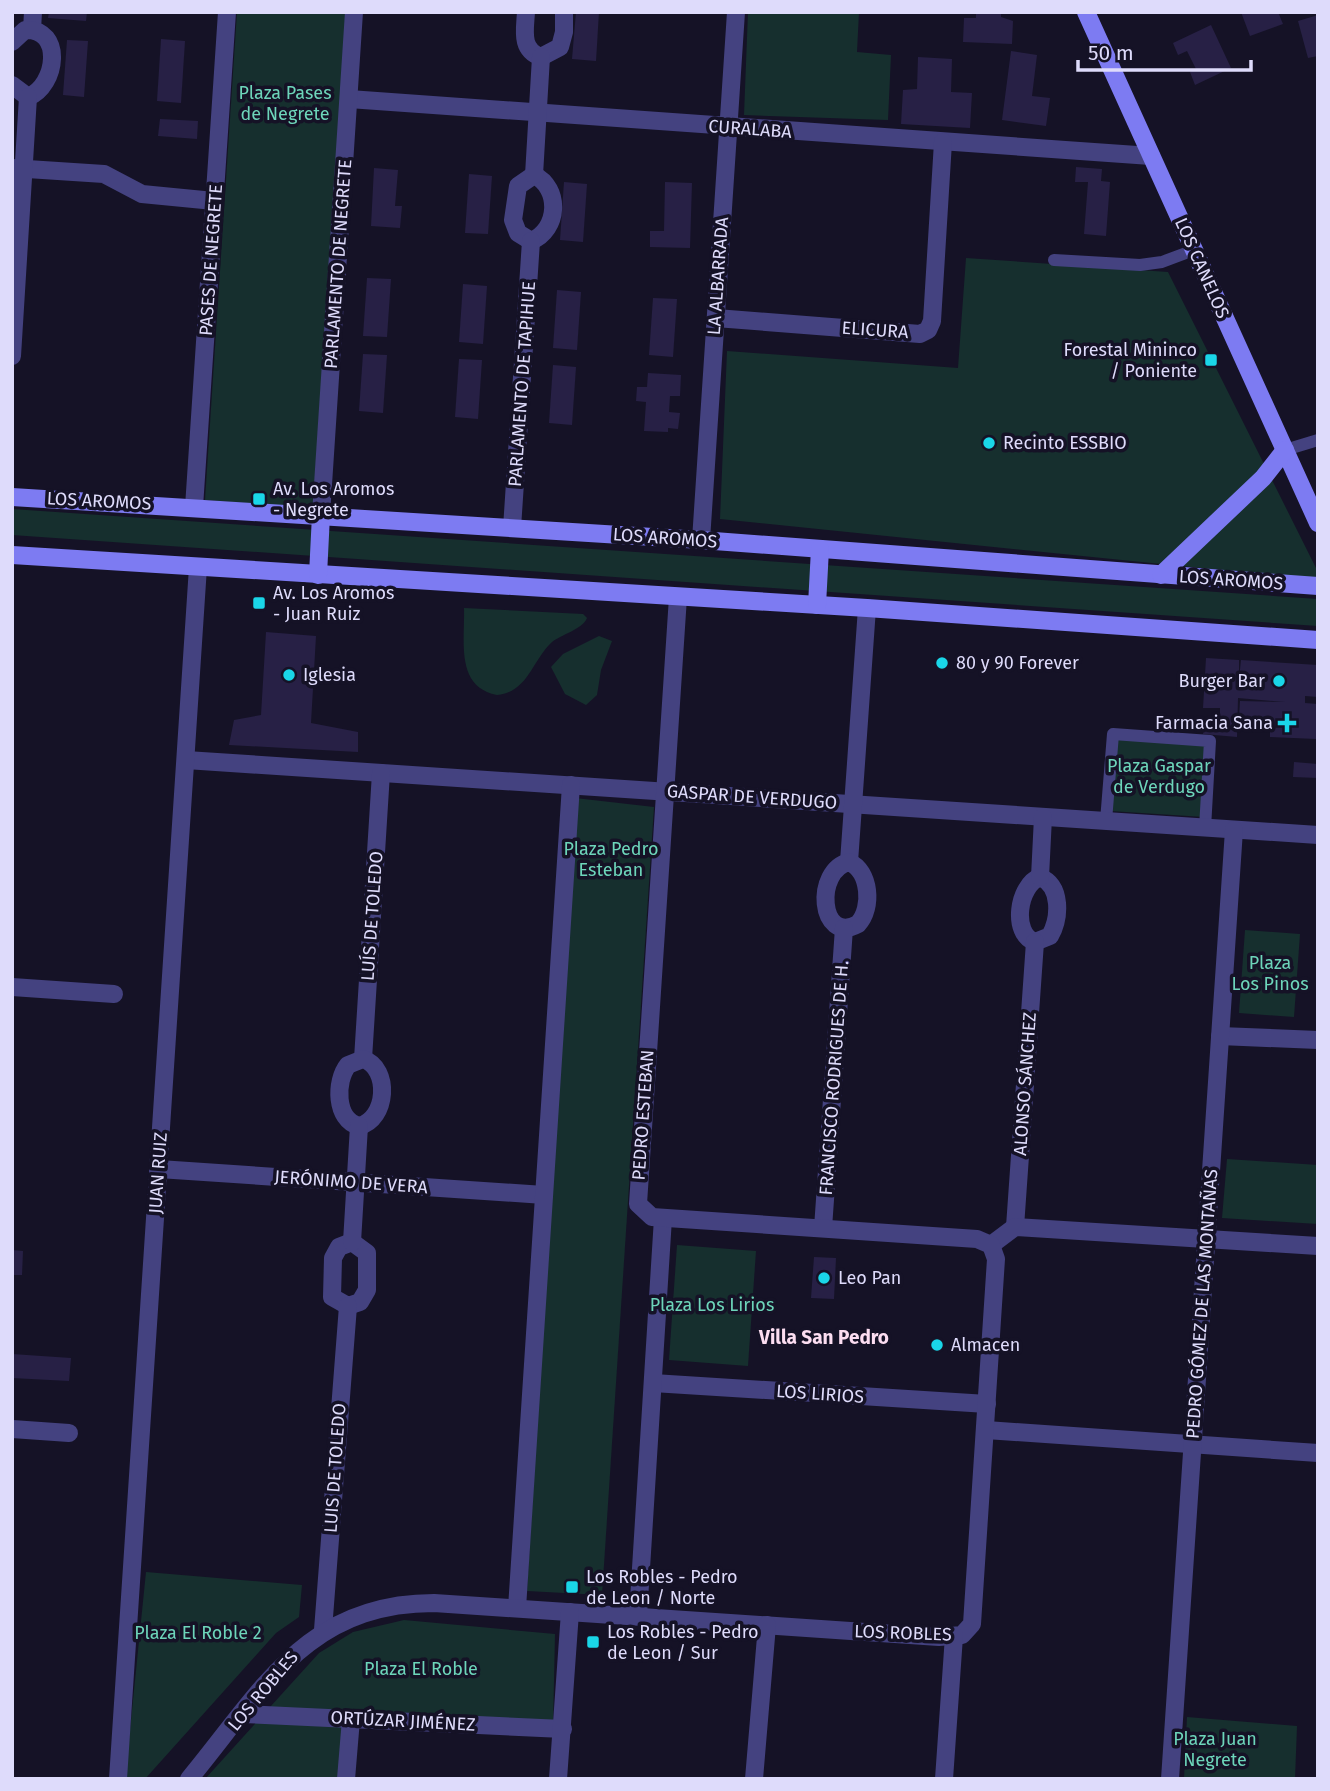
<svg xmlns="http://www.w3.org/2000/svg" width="1330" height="1791" font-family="'Fira Sans',sans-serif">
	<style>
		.green { fill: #162f2e }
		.building { fill: #272045 }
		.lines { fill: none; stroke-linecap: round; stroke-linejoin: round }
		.lane { stroke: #444280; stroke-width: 12 }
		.street { stroke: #444280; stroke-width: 18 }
		.secondary { stroke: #7d7bf2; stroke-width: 18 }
		.poi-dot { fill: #1ad6e8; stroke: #151226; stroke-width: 2.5 }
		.labels { text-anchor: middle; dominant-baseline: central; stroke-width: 7; stroke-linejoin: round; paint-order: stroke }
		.park-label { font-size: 18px; fill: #6dd5ba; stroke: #151226 }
		.street-label { font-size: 18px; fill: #dedbfb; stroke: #151226 }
		.poi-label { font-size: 18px; fill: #dedbfb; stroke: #151226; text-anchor: start }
		.neighbourhood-label { font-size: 19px; font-weight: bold; fill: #fcddf1; stroke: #151226 }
	</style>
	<rect width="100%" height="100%" fill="#151226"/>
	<!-- green -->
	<g class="green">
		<polygon points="237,12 346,12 313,508 205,500"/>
		<polygon points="748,12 859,12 857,52 891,55 888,120 744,115"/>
		<polygon points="966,258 1168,272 1318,572 1318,580 720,519 727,351 958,368"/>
		<polygon points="12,509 1318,599 1318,626 12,535"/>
		<path d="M464,608L583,614L587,618C582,630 561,634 551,643C532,661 528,692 497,695C455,687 465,641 464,608Z"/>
		<polygon points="599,636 612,641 601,670 597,695 586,705 565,694 551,667 563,654"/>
		<polygon points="1114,736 1209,742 1204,817 1110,811"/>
		<polygon points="575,798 654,807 602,1595 527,1591"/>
		<polygon points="1245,930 1300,934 1294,1017 1239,1013"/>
		<polygon points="1227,1159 1318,1165 1318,1224 1222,1218"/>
		<polygon points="677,1245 756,1251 748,1366 669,1360"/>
		<polygon points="146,1572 302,1585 299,1617 276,1633 145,1779 125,1779"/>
		<polygon points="404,1620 555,1634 553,1727 351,1712 343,1779 205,1779 319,1653 353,1632"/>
		<polygon points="1187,1717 1297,1726 1295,1779 1184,1779"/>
	</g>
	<!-- building -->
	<g class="building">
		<polygon points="49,12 87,12 86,21 48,18"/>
		<polygon points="576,12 599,12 596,61 572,59"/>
		<polygon points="976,12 1001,12 1001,17 1013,21 1012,44 963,42 964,18 976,18"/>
		<polygon points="1241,12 1278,12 1283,24 1250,36"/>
		<polygon points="1318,15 1318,56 1308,58 1298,21"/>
		<polygon points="1211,25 1231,68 1195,85 1190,72 1196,69 1187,51 1178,55 1173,43"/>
		<polygon points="161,39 185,41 181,103 157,101"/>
		<polygon points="67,40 88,41 84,97 63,95"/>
		<polygon points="1011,51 1037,55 1032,96 1050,98 1046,126 1002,120"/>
		<polygon points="918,57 952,59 951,92 972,93 970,128 901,124 903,90 917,89"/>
		<polygon points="160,119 198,121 197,139 158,136"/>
		<polygon points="1076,167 1102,169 1101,181 1110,182 1106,236 1084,234 1088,182 1075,182"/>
		<polygon points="374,168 398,170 395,206 402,206 400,228 371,226"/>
		<polygon points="469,174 492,176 488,234 465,233"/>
		<polygon points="564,182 587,184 583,242 560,240"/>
		<polygon points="665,182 692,183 690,248 650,247 650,231 664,231"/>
		<polygon points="367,278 391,279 387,337 363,336"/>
		<polygon points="463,284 487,286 483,344 459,342"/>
		<polygon points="557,290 581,292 577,350 553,348"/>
		<polygon points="653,298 677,299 673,357 649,355"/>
		<polygon points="363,354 387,355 383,413 359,411"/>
		<polygon points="459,359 482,360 478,419 455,417"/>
		<polygon points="553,365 576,367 572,425 549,423"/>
		<polygon points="648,373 681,375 680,396 670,396 669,412 680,413 678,429 668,428 668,432 644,431 646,402 636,401 637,387 647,387"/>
		<polygon points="266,632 316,636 311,723 358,732 358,752 229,745 234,720 261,715"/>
		<polygon points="1206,658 1239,660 1239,679 1241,660 1318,665 1318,697 1305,696 1305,703 1318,704 1316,739 1270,737 1270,728 1256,727 1256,718 1239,717 1240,701 1285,702 1238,698 1237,737 1203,734 1205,720 1220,721 1220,708 1203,708"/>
		<polygon points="1294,762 1318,764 1318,778 1293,777"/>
		<polygon points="12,1250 23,1251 22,1275 12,1275"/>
		<polygon points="814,1257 836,1258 834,1299 811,1298"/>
		<polygon points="12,1354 71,1358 69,1381 12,1378"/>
	</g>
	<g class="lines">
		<!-- lane -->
		<g class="lane">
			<polyline points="1054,260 1140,265 1162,262 1194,250"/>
			<polyline points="1285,450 1318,440"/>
			<polyline points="1106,821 1113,734 1210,741 1205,828"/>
		</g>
		<!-- street -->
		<g class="street">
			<path d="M526,12C525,30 520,50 541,57L560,47L564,32V12"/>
			<polyline points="32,30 33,12"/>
			<path d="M12,42L25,30C64,28 57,86 28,97L12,85"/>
			<polyline points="349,99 1151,156"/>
			<polyline points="12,168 104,174 142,194 214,201"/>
			<path d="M534,175C561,188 559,230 531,241L518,233L513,220L518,186Z"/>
			<polyline points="534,175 541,57"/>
			<polyline points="716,318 920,334 928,330 932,321 943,142"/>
			<polyline points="12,356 28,97"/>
			<polyline points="194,507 227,12"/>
			<polyline points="321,515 354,12"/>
			<polyline points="512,528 531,241"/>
			<polyline points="701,540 736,12"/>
			<polyline points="186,760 1318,835"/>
			<polyline points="849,862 867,608"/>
			<path d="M849,862C870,871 873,908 858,924C819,945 814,870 849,862Z"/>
			<path d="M1040,877C1062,886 1060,918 1050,936L1035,942C1011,934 1018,885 1040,877Z"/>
			<polyline points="1040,877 1043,817"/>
			<polyline points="12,987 114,994"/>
			<polyline points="1220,1036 1318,1040"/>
			<polyline points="363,1059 381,773"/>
			<path d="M363,1059C391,1068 387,1120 359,1126C335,1120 335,1081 348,1065Z"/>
			<polyline points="159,1169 544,1195"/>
			<polyline points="1015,1227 1035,942"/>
			<polyline points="823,1228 844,928"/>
			<polygon points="352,1242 367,1253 367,1290 360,1302 348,1306 332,1297 333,1258 339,1247"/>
			<polyline points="352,1242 359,1126"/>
			<polyline points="991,1245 1015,1227 1318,1246"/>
			<polyline points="653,1383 987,1404"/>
			<polyline points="12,1429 69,1433"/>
			<polyline points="986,1430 1318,1453"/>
			<polyline points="517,1608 571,785"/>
			<polyline points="638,1616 663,1218"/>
			<polyline points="323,1630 348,1306"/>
			<polyline points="243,1714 563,1729"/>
			<polyline points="118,1779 198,567"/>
			<path d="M189,1779C262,1691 306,1603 434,1603L939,1637L962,1635L972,1624L996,1259L991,1245L977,1239L652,1217L638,1204L678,597"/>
			<polyline points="346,1779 351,1719"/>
			<polyline points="558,1779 570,1612"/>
			<polyline points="754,1779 767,1625"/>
			<polyline points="944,1779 954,1636"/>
			<polyline points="1170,1779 1234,830"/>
		</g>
		<!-- secondary -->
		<g class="secondary">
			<polyline points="1086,12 1318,523"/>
			<polyline points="12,497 701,540 1318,586"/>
			<polyline points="12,555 867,608 1318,640"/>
			<polyline points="318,575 321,515"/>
			<polyline points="1161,575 1263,478 1285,450"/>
			<polyline points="817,605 820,549"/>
		</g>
	</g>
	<!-- markers -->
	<g class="poi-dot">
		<rect x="1204" y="353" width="14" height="14" rx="3.5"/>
		<circle cx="989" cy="443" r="7"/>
		<rect x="252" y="492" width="14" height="14" rx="3.5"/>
		<rect x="252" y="596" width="14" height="14" rx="3.5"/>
		<circle cx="942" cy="663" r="7"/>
		<circle cx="289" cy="675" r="7"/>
		<circle cx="1279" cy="681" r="7"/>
		<path d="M1283.5 712.5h7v7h7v7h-7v7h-7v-7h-7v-7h7z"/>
		<circle cx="824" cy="1278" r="7"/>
		<circle cx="937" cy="1345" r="7"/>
		<rect x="565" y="1580" width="14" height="14" rx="3.5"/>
		<rect x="586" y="1635" width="14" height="14" rx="3.5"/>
	</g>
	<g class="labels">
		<!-- park labels -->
		<g class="park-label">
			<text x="285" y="93">Plaza Pases<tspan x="285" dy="21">de Negrete</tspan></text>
			<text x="1159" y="766">Plaza Gaspar<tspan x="1159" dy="21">de Verdugo</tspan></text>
			<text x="611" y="849">Plaza Pedro<tspan x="611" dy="21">Esteban</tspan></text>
			<text x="1270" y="963">Plaza<tspan x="1270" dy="21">Los Pinos</tspan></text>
			<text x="712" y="1305">Plaza Los Lirios</text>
			<text x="198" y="1633">Plaza El Roble 2</text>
			<text x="421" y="1669">Plaza El Roble</text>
			<text x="1215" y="1739">Plaza Juan<tspan x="1215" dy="21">Negrete</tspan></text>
		</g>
		<!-- street labels -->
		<g class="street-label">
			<text transform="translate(750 129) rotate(4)">CURALABA</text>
			<text transform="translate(211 260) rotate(-86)">PASES DE NEGRETE</text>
			<text transform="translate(338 264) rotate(-86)">PARLAMENTO DE NEGRETE</text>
			<text transform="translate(1202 268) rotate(66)">LOS CANELOS</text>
			<text transform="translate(718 276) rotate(-86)">LA ALBARRADA</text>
			<text transform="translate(875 330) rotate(4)">ELICURA</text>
			<text transform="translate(522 384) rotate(-86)">PARLAMENTO DE TAPIHUE</text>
			<text transform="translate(99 501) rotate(3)">LOS AROMOS</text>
			<text transform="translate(665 538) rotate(4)">LOS AROMOS</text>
			<text transform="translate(1231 580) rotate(4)">LOS AROMOS</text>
			<text transform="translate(752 797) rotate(4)">GASPAR DE VERDUGO</text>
			<text transform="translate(372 916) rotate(-86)">LUÍS DE TOLEDO</text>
			<text transform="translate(834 1078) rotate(-86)">FRANCISCO RODRIGUES DE H.</text>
			<text transform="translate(1025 1084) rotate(-86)">ALONSO SÁNCHEZ</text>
			<text transform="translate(643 1115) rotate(-86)">PEDRO ESTEBAN</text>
			<text transform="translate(158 1173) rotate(-86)">JUAN RUIZ</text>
			<text transform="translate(351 1182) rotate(4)">JERÓNIMO DE VERA</text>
			<text transform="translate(1202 1304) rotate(-86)">PEDRO GÓMEZ DE LAS MONTAÑAS</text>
			<text transform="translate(820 1394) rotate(4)">LOS LIRIOS</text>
			<text transform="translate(335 1468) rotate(-86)">LUIS DE TOLEDO</text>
			<text transform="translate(903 1633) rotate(2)">LOS ROBLES</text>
			<text transform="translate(263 1691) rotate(-50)">LOS ROBLES</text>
			<text transform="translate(403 1721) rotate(3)">ORTÚZAR JIMÉNEZ</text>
		</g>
		<!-- poi labels -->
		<g class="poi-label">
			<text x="1197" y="350" text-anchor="end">Forestal Mininco<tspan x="1197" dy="21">/ Poniente</tspan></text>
			<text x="1003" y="443">Recinto ESSBIO</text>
			<text x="273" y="489">Av. Los Aromos<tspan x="273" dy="21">- Negrete</tspan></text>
			<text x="273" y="593">Av. Los Aromos<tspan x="273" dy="21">- Juan Ruiz</tspan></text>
			<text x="956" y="663">80 y 90 Forever</text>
			<text x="303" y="675">Iglesia</text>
			<text x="1265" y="681" text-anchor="end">Burger Bar</text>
			<text x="1273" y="723" text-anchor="end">Farmacia Sana</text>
			<text x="838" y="1278">Leo Pan</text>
			<text x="951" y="1345">Almacen</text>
			<text x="586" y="1577">Los Robles - Pedro<tspan x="586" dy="21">de Leon / Norte</tspan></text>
			<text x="607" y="1632">Los Robles - Pedro<tspan x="607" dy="21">de Leon / Sur</tspan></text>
		</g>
		<!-- neighbourhood labels -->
		<g class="neighbourhood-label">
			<text x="824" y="1337">Villa San Pedro</text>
		</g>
	</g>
	<!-- border -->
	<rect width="1330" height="1791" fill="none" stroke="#dedbfb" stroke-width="28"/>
	<!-- scale -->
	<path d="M1078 60v10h173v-10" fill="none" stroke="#dedbfb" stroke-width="3.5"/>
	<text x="1088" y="60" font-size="21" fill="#dedbfb" stroke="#151226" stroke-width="5" paint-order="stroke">50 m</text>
</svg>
